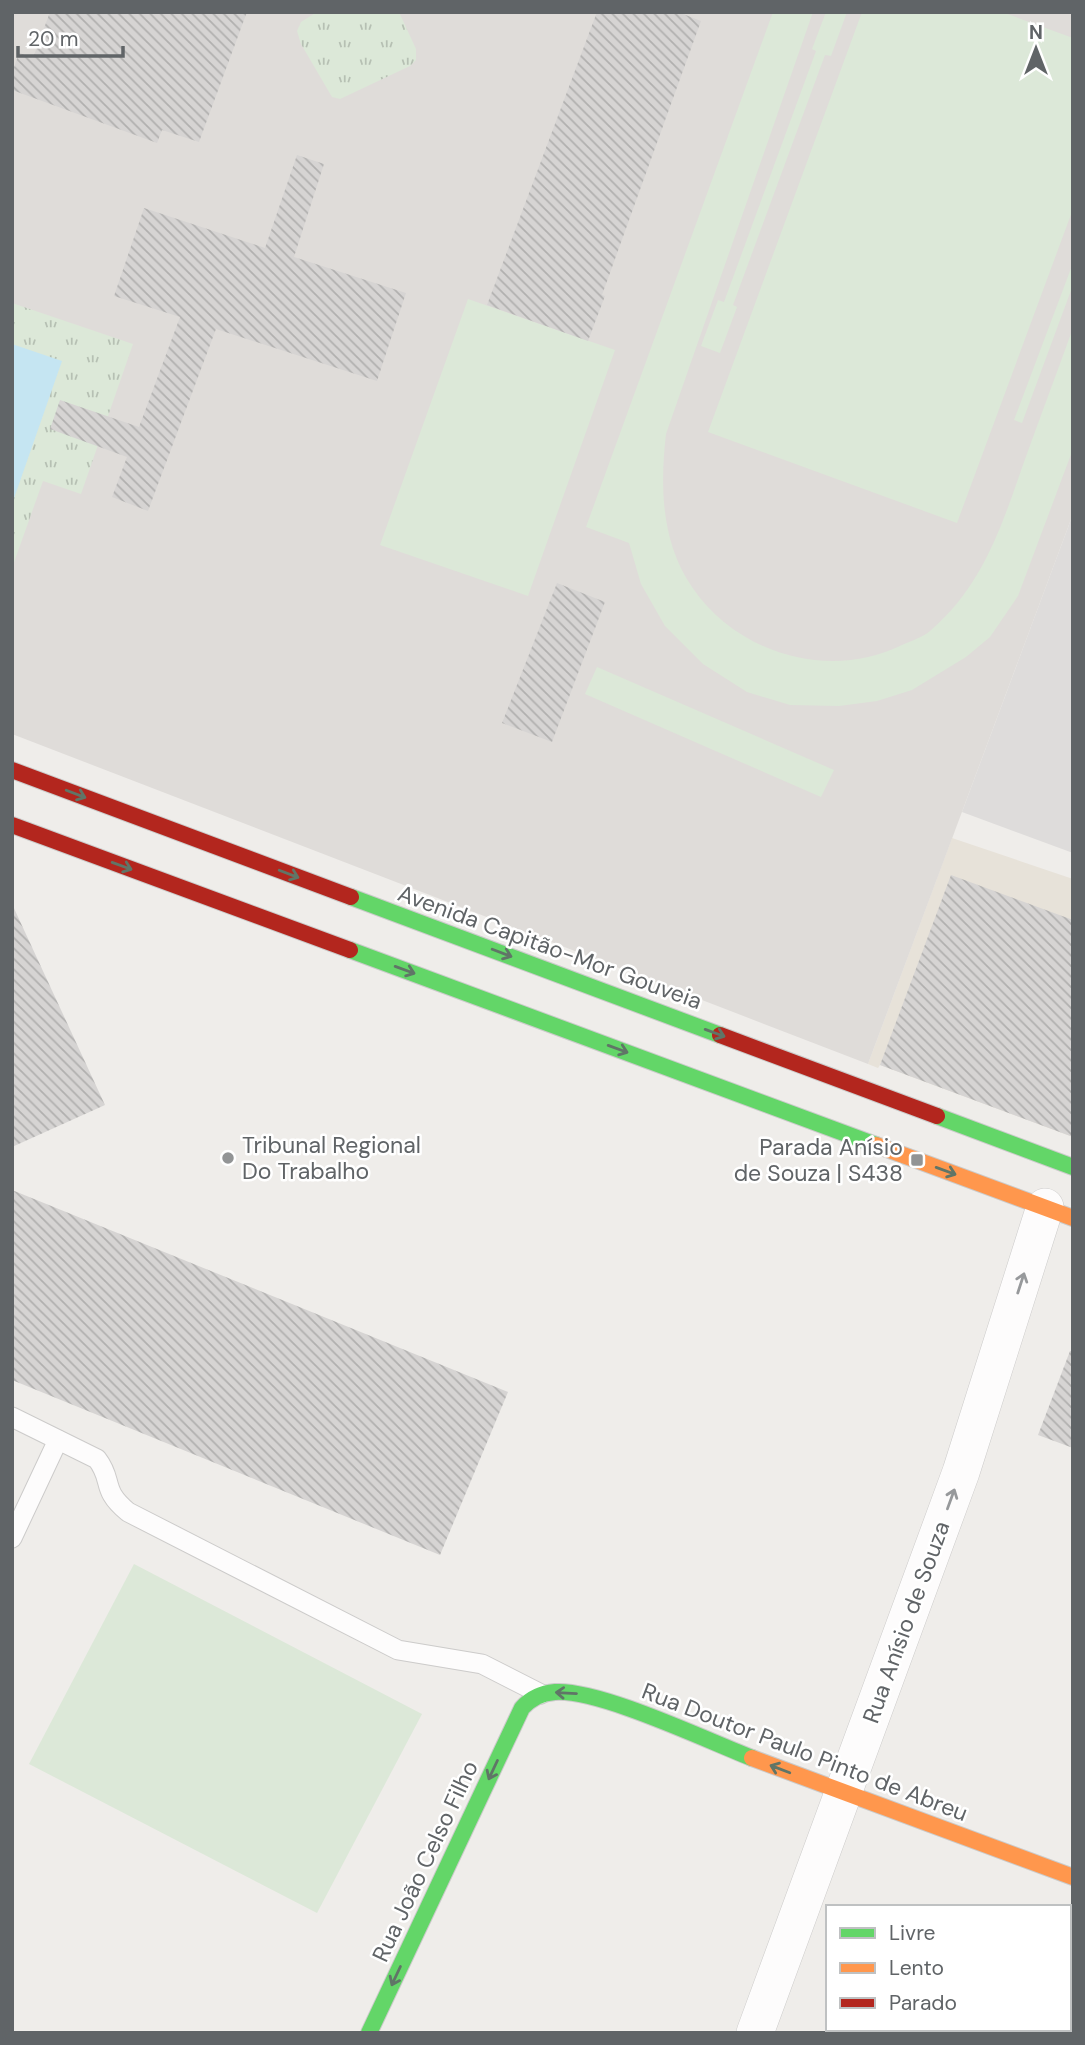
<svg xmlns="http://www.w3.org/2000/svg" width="1085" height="2045" font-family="'DM Sans',sans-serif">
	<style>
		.commercial { fill: #e7e2d9 }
		.industrial { fill: #dedcdb }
		.education { fill: #dfdcd9 }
		.grass { fill: url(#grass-tufts) }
		.garden { fill: #dce8d8 }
		.water { fill: #c5e5f2 }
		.building { fill: url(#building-back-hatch) }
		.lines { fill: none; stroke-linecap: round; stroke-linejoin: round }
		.lane-casing { stroke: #cccbca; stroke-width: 21 }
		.street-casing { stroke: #cccbca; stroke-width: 38 }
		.fast-casing { stroke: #cbcbca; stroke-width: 18 }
		.slow-casing { stroke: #cbcbca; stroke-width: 18 }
		.jam-casing { stroke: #cbcbca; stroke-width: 18 }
		.lane { stroke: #fdfcfc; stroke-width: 19 }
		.street { stroke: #fdfcfc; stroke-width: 37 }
		.fast { stroke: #63d668; stroke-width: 16 }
		.slow { stroke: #ff974d; stroke-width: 16 }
		.jam { stroke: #b3261e; stroke-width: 16 }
		.oneway { stroke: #607567 }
		.oneway2 { stroke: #97999b }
		.poi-dot { fill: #929495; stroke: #fff; stroke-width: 2.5 }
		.labels { text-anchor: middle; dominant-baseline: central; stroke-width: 5; stroke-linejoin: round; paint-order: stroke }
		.street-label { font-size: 23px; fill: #606467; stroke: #fff }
		.poi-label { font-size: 23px; fill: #606467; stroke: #fff; text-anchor: start }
	</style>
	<defs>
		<pattern id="grass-tufts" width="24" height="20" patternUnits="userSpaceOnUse" patternTransform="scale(1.75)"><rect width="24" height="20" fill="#dce8d8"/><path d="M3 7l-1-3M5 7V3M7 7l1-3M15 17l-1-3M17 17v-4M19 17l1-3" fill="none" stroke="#b6c0b3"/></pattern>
		<pattern id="building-back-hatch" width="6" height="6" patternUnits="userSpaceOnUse" patternTransform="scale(1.75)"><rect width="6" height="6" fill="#d6d4d3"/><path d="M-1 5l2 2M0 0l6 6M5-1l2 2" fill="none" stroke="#b1b0af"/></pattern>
	</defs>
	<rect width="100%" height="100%" fill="#efedea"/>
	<!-- commercial -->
	<polygon class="commercial" points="952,838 1073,879 1073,1137 880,1065 878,1068 868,1064"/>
	<!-- industrial -->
	<polygon class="industrial" points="1073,514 1073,853 962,812"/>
	<!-- education -->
	<polygon class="education" points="12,12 1073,12 1073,514 868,1064 12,734"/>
	<!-- grass -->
	<g class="grass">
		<polygon points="317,12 399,12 416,49 416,60 410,66 340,99 332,97 301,44 297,31 301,22"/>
		<polygon points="12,303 133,344 81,494 43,481 12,568"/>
	</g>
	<!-- garden -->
	<g class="garden">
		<path d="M773,12H813L666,434C660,486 661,542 692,587C737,654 830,681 902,645C911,641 923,637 930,631C983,586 1002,525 1024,462C1040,417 1057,373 1073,328V449L1018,596L990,637L966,657L912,690L877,701L839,706L790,705L747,692L703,664L665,626L641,584L629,543L586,527Z"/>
		<polygon points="826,12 847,12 831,56 825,55 733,305 737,307 720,353 701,346 718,300 724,302 816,51 812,49"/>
		<polygon points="862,12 1002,12 1073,38 1073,209 957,523 708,432"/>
		<polygon points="1073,263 1073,285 1022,423 1014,420"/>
		<polygon points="468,299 615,350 528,596 380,545"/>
		<polygon points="597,667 834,770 821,797 585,694"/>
		<polygon points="134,1564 422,1714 317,1913 29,1764"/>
	</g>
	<!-- water -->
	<polygon class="water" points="12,344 62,361 12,504"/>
	<!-- building -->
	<g class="building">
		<polygon points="50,12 247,12 199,142 162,130 157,143 12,90 12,73 19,53 33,58"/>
		<polygon points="597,12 678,12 701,21 602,295 605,296 588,341 487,305"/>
		<polygon points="297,155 324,164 294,257 406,293 377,381 216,329 148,511 112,497 127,457 50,429 60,400 139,427 180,317 114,296 144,208 265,248"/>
		<polygon points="557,583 605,602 552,742 502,723"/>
		<polygon points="951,875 1073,920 1073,1137 880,1065"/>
		<polygon points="12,904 105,1105 12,1147"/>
		<polygon points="12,1190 508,1392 440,1555 12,1380"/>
		<polygon points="1070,1351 1073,1351 1073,1448 1038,1435"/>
	</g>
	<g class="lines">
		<!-- lane casing -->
		<g class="lane-casing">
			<g id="lane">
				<path d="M12,1417L97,1459C114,1481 100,1489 128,1512L398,1650L482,1664L541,1694"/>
				<polyline points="12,1538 58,1440"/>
			</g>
		</g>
		<!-- street casing -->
		<g class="street-casing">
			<polyline id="street" points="755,2033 961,1472 1045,1207"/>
		</g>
		<!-- fast casing -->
		<g class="fast-casing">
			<g id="fast">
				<polyline points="351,897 720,1035"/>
				<polyline points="350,950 876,1145"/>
				<polyline points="937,1116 1073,1167"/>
				<path d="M369,2033L522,1708C531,1698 541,1693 555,1692C599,1689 706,1740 752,1758"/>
			</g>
		</g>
		<!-- slow casing -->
		<g class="slow-casing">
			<g id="slow">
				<polyline points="876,1145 1073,1218"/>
				<polyline points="752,1758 1073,1877"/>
			</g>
		</g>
		<!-- jam casing -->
		<g class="jam-casing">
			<g id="jam">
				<polyline points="12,770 351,897"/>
				<polyline points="12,825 350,950"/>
				<polyline points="720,1035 937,1116"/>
			</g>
		</g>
		<!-- lane -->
		<use href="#lane" class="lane"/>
		<!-- street -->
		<use href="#street" class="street"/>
		<!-- fast -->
		<use href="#fast" class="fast"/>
		<!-- slow -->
		<use href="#slow" class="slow"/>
		<!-- jam -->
		<use href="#jam" class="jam"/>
	</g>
	<!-- one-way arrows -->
	<defs><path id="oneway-shaft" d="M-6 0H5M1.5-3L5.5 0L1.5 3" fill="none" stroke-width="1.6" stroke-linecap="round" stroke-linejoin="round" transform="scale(1.75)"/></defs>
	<g class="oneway">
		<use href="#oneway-shaft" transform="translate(76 794) rotate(21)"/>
		<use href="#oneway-shaft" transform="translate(122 866) rotate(20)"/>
		<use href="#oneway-shaft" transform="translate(289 874) rotate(21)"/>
		<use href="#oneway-shaft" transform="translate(502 953) rotate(21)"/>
		<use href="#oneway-shaft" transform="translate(405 970) rotate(20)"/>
		<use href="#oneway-shaft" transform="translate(715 1033) rotate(20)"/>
		<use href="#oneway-shaft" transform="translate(618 1049) rotate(20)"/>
		<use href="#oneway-shaft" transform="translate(946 1171) rotate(20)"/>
		<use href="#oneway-shaft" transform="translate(566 1693) rotate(-177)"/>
		<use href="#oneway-shaft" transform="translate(780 1769) rotate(-159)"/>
		<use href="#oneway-shaft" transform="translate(493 1770) rotate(115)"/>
		<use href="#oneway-shaft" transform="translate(396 1976) rotate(115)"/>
	</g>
	<g class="oneway2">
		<use href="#oneway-shaft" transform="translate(1021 1283) rotate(-72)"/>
		<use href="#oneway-shaft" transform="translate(951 1499) rotate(-70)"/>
	</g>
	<!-- markers -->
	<g class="poi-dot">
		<circle cx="228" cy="1158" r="7"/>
		<rect x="910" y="1153" width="14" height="14" rx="3.5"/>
	</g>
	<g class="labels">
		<!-- street labels -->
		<g class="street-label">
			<text transform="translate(550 947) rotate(20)">Avenida Capitão-Mor Gouveia</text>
			<text transform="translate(906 1622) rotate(-70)">Rua Anísio de Souza</text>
			<text transform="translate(805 1752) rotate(21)">Rua Doutor Paulo Pinto de Abreu</text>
			<text transform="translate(425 1861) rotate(-65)">Rua João Celso Filho</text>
		</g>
		<!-- poi labels -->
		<g class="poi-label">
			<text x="242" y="1145">Tribunal Regional<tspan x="242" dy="26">Do Trabalho</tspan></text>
			<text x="903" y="1147" text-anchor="end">Parada Anísio<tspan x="903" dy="26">de Souza | S438</tspan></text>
		</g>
	</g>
	<!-- border -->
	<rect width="1085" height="2045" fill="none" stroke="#606467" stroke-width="28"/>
	<!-- legend -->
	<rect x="826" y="1905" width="245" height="126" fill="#ffffff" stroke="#bfc1c2" stroke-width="2"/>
	<rect x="840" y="1928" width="35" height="10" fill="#63d668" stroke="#bfc1c2" stroke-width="2"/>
	<text x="889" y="1940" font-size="21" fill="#606467">Livre</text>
	<rect x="840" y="1963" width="35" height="10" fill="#ff974d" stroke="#bfc1c2" stroke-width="2"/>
	<text x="889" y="1975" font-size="21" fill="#606467">Lento</text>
	<rect x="840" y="1998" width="35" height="10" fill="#b3261e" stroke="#bfc1c2" stroke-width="2"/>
	<text x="889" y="2010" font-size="21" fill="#606467">Parado</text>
	<!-- north arrow -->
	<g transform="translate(1036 49)" stroke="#ffffff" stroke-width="5" paint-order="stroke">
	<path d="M0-5L12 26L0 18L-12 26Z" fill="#606467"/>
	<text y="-10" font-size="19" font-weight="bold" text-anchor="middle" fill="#606467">N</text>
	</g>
	<!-- scale -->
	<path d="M18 46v10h105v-10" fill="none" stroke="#606467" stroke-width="3.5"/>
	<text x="28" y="46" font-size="21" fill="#606467" stroke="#ffffff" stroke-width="5" paint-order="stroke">20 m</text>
</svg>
